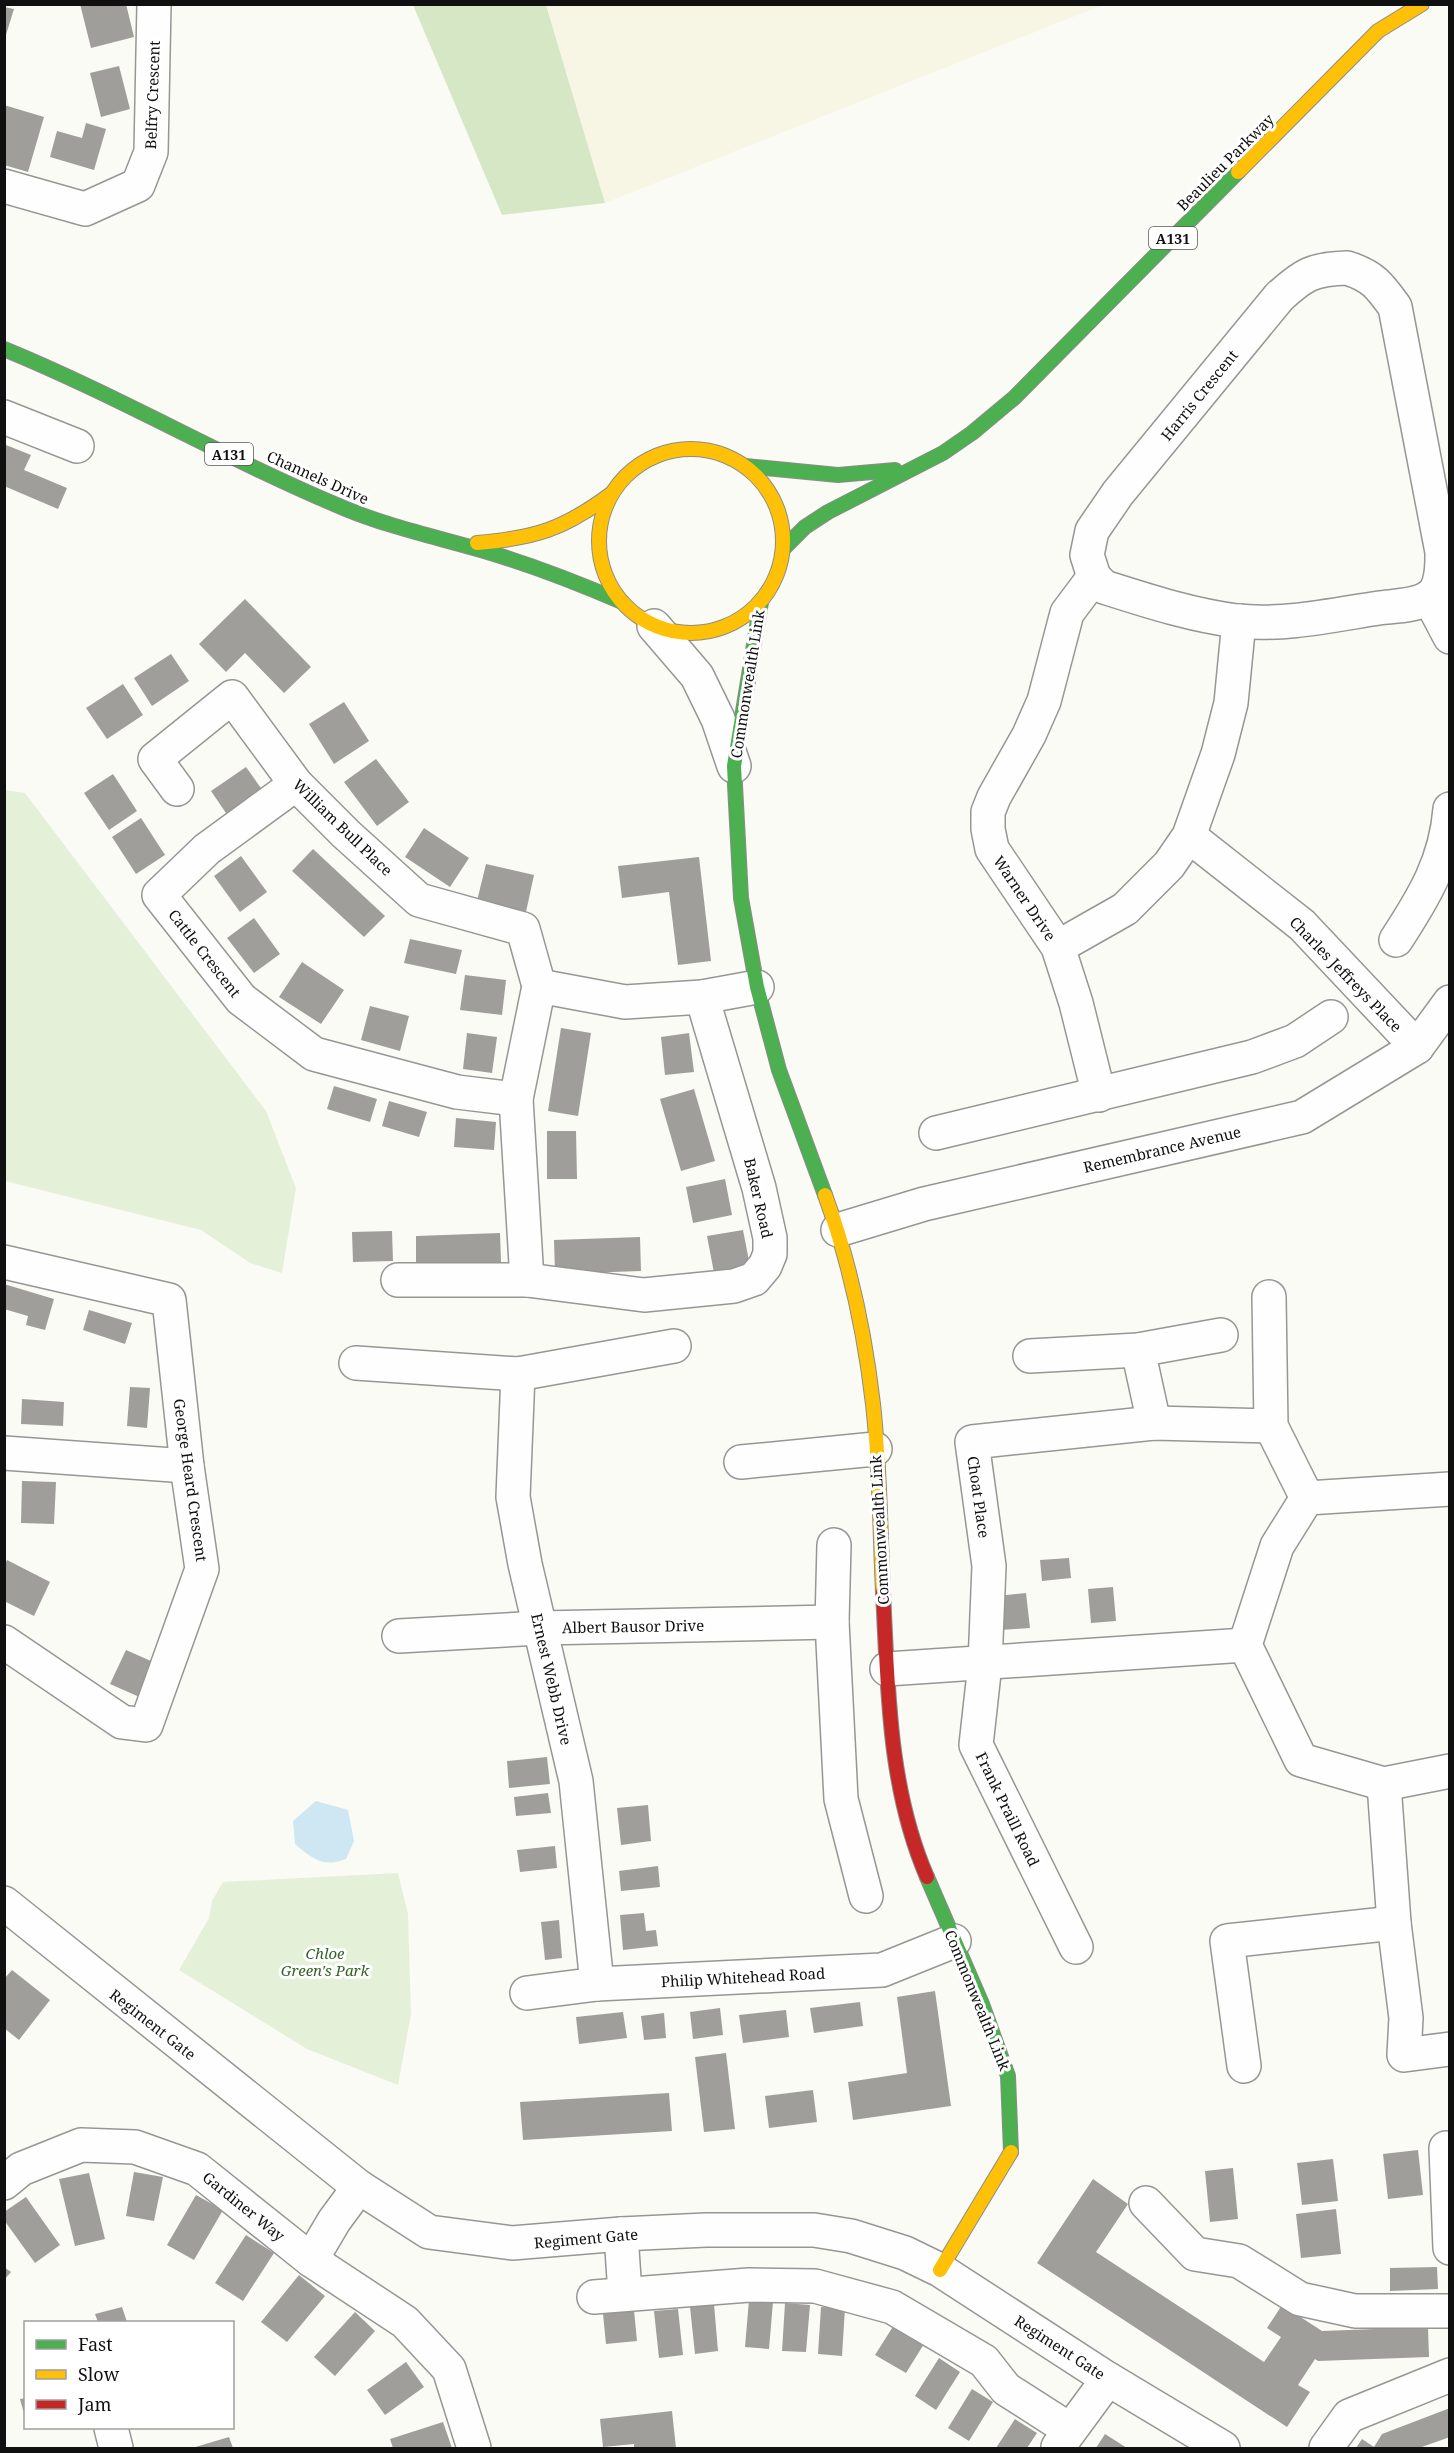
<svg xmlns="http://www.w3.org/2000/svg" width="1454" height="2453" font-family="'Noto Serif',serif">
	<style>
		.farmland { fill: #f7f5e3 }
		.green { fill: #e5f0d8 }
		.forest { fill: #d6e7c6 }
		.water { fill: #cfe6f3 }
		.building { fill: #9f9e9b }
		.lines { fill: none; stroke-linecap: round; stroke-linejoin: round }
		.street-casing { stroke: #969694; stroke-width: 36 }
		.fast-casing { stroke: #8c8c8a; stroke-width: 16 }
		.slow-casing { stroke: #8c8c8a; stroke-width: 16 }
		.jam-casing { stroke: #8c8c8a; stroke-width: 16 }
		.street { stroke: #fefefe; stroke-width: 33 }
		.fast { stroke: #4caf50; stroke-width: 14 }
		.slow { stroke: #ffc107; stroke-width: 14 }
		.jam { stroke: #c62828; stroke-width: 14 }
		.labels { text-anchor: middle; dominant-baseline: central; stroke-width: 6; stroke-linejoin: round; paint-order: stroke }
		.shield { fill: #fff; stroke: #585858; stroke-width: 1.5 }
		.shield-label { font-size: 14px; font-weight: bold; fill: #101010 }
		.street-label { font-size: 15px; fill: #101010; stroke: #fff }
		.park-label { font-size: 15px; font-style: italic; fill: #316324; stroke: #fff }
	</style>
	<rect width="100%" height="100%" fill="#fbfbf6"/>
	<!-- farmland -->
	<polygon class="farmland" points="546,4 1103,5 605,203"/>
	<!-- green -->
	<g class="green">
		<polygon points="5,790 25,793 266,1111 296,1188 282,1273 250,1263 201,1230 5,1181"/>
		<polygon points="398,1873 408,1914 411,2014 398,2085 307,2049 179,1970 209,1918 212,1901 223,1882"/>
	</g>
	<!-- forest -->
	<polygon class="forest" points="413,5 546,5 605,203 502,215"/>
	<!-- water -->
	<path class="water" d="M316,1801L348,1810L354,1841L346,1859C323,1868 313,1859 295,1844L293,1821Z"/>
	<!-- building -->
	<g class="building">
		<polygon points="80,4 126,4 134,37 91,48"/>
		<polygon points="4,7 14,9 5,38 4,38"/>
		<polygon points="119,66 130,109 101,117 90,73"/>
		<polygon points="4,105 44,117 28,172 4,165"/>
		<polygon points="86,123 106,129 94,170 50,157 57,131 82,138"/>
		<polygon points="6,445 31,455 24,470 67,488 58,509 4,486"/>
		<polygon points="245,599 311,667 284,693 245,653 226,672 199,644"/>
		<polygon points="171,654 189,681 152,706 134,678"/>
		<polygon points="123,684 143,715 107,739 86,708"/>
		<polygon points="344,702 369,741 334,764 309,724"/>
		<polygon points="376,759 409,802 377,826 344,782"/>
		<polygon points="246,767 263,791 228,816 211,791"/>
		<polygon points="113,774 137,811 109,830 84,793"/>
		<polygon points="141,818 165,855 136,874 112,837"/>
		<polygon points="424,828 469,858 450,887 405,857"/>
		<polygon points="313,849 385,916 364,937 292,871"/>
		<polygon points="241,856 267,892 240,912 214,876"/>
		<polygon points="699,857 711,961 678,965 669,892 622,898 618,866"/>
		<polygon points="486,864 534,875 526,912 477,901"/>
		<polygon points="254,918 280,954 254,973 227,938"/>
		<polygon points="410,939 462,950 456,974 404,963"/>
		<polygon points="302,962 344,990 321,1024 279,997"/>
		<polygon points="465,975 506,980 502,1015 460,1010"/>
		<polygon points="370,1006 409,1016 400,1051 361,1040"/>
		<polygon points="561,1028 591,1033 578,1116 548,1111"/>
		<polygon points="467,1033 497,1037 492,1073 463,1069"/>
		<polygon points="689,1033 694,1072 665,1075 661,1037"/>
		<polygon points="334,1086 377,1099 370,1122 327,1109"/>
		<polygon points="694,1089 715,1161 681,1171 660,1099"/>
		<polygon points="389,1101 427,1112 419,1137 382,1126"/>
		<polygon points="456,1118 496,1122 494,1150 454,1147"/>
		<polygon points="547,1131 576,1131 577,1179 547,1179"/>
		<polygon points="725,1179 732,1215 693,1223 686,1187"/>
		<polygon points="743,1230 751,1271 715,1278 707,1236"/>
		<polygon points="392,1231 393,1261 353,1262 352,1232"/>
		<polygon points="500,1233 501,1262 416,1265 416,1236"/>
		<polygon points="640,1237 641,1271 555,1274 554,1240"/>
		<polygon points="4,1284 54,1299 45,1330 26,1325 28,1316 4,1309"/>
		<polygon points="89,1310 132,1323 125,1344 83,1330"/>
		<polygon points="130,1387 150,1388 147,1428 127,1426"/>
		<polygon points="22,1399 64,1402 63,1426 21,1424"/>
		<polygon points="22,1481 56,1482 54,1524 21,1523"/>
		<polygon points="1069,1558 1071,1578 1042,1581 1040,1560"/>
		<polygon points="7,1560 50,1582 34,1616 4,1601 4,1566"/>
		<polygon points="1113,1587 1116,1621 1091,1623 1088,1589"/>
		<polygon points="1026,1593 1030,1628 1001,1630 998,1596"/>
		<polygon points="126,1650 160,1665 144,1699 110,1684"/>
		<polygon points="547,1757 550,1784 509,1788 507,1761"/>
		<polygon points="548,1793 551,1813 516,1816 514,1797"/>
		<polygon points="648,1805 651,1841 621,1845 617,1808"/>
		<polygon points="555,1846 557,1868 520,1872 517,1850"/>
		<polygon points="658,1866 660,1887 621,1891 619,1871"/>
		<polygon points="644,1913 646,1931 656,1930 658,1946 623,1950 620,1915"/>
		<polygon points="559,1920 562,1958 545,1960 541,1922"/>
		<polygon points="12,1970 50,2000 19,2040 4,2028 4,1979"/>
		<polygon points="935,1991 951,2106 853,2120 848,2082 907,2073 897,1997"/>
		<polygon points="860,2002 863,2026 814,2033 810,2008"/>
		<polygon points="720,2008 723,2035 693,2039 690,2012"/>
		<polygon points="786,2010 789,2037 743,2043 739,2015"/>
		<polygon points="623,2012 627,2038 579,2044 576,2017"/>
		<polygon points="664,2013 666,2038 644,2040 641,2016"/>
		<polygon points="726,2053 735,2129 704,2132 695,2057"/>
		<polygon points="813,2090 817,2122 769,2128 765,2096"/>
		<polygon points="669,2093 672,2131 523,2140 520,2102"/>
		<polygon points="1418,2150 1423,2195 1388,2199 1383,2154"/>
		<polygon points="1333,2159 1338,2201 1302,2205 1297,2163"/>
		<polygon points="1233,2168 1238,2219 1210,2222 1205,2171"/>
		<polygon points="134,2172 163,2177 154,2221 126,2216"/>
		<polygon points="89,2173 105,2239 75,2246 59,2179"/>
		<polygon points="1093,2179 1128,2204 1096,2252 1264,2362 1281,2337 1267,2328 1282,2305 1322,2331 1428,2327 1429,2357 1318,2361 1315,2359 1298,2385 1310,2392 1287,2427 1037,2263"/>
		<polygon points="196,2195 223,2210 194,2260 167,2245"/>
		<polygon points="26,2197 60,2245 35,2263 4,2220 4,2212"/>
		<polygon points="1336,2209 1341,2254 1301,2258 1296,2214"/>
		<polygon points="246,2235 274,2253 243,2301 215,2283"/>
		<polygon points="4,2267 11,2272 4,2280"/>
		<polygon points="1437,2267 1438,2289 1390,2291 1390,2268"/>
		<polygon points="299,2275 325,2296 287,2342 261,2322"/>
		<polygon points="749,2300 773,2302 769,2349 745,2347"/>
		<polygon points="785,2303 810,2305 806,2352 782,2351"/>
		<polygon points="714,2304 718,2351 695,2354 690,2307"/>
		<polygon points="122,2307 127,2322 98,2322 95,2314"/>
		<polygon points="821,2307 845,2308 842,2356 818,2354"/>
		<polygon points="678,2309 683,2355 659,2358 654,2311"/>
		<polygon points="634,2310 637,2341 606,2344 603,2314"/>
		<polygon points="355,2312 375,2331 335,2376 314,2357"/>
		<polygon points="894,2325 924,2344 906,2373 875,2355"/>
		<polygon points="939,2358 960,2372 936,2410 915,2396"/>
		<polygon points="406,2362 424,2387 385,2415 367,2390"/>
		<polygon points="972,2389 993,2402 969,2441 948,2428"/>
		<polygon points="26,2398 26,2417 25,2417 20,2399"/>
		<polygon points="1450,2408 1450,2437 1419,2448 1356,2448 1362,2439 1374,2447 1382,2434"/>
		<polygon points="672,2411 676,2448 634,2448 634,2444 603,2447 600,2419"/>
		<polygon points="1015,2419 1037,2433 1027,2448 996,2448"/>
		<polygon points="443,2422 452,2448 393,2448 390,2439"/>
		<polygon points="1105,2434 1127,2448 1096,2448"/>
		<polygon points="229,2437 233,2448 192,2448"/>
	</g>
	<g class="lines">
		<!-- street casing -->
		<g class="street-casing">
			<g id="street">
				<polyline points="4,186 85,209 138,185 151,152 154,4"/>
				<path d="M1347,268C1373,276 1380,286 1395,307L1442,552C1442,567 1443,589 1428,598C1415,606 1394,606 1379,608C1333,615 1284,626 1237,621C1191,615 1148,601 1104,587L1094,577L1087,555L1092,531L1118,493L1279,297C1304,274 1313,269 1347,268Z"/>
				<polyline points="4,417 77,446"/>
				<polyline points="1094,577 1067,613 1044,701 1029,735 994,797 988,812 988,829 992,849 1058,947 1076,1003 1099,1095"/>
				<polyline points="1429,597 1450,637"/>
				<polyline points="654,626 697,676 718,719 734,766"/>
				<polyline points="296,784 207,849 159,895 241,999 314,1054 457,1092 516,1099"/>
				<polyline points="177,789 155,759 232,697 296,784 346,834 419,900 523,929 539,986"/>
				<polyline points="1189,836 1302,925 1417,1047"/>
				<path d="M1396,940C1424,897 1446,861 1450,809"/>
				<polyline points="1058,947 1125,909 1169,865 1189,836 1218,754 1231,703 1239,621"/>
				<polyline points="936,1133 1252,1057 1295,1041 1331,1017"/>
				<polyline points="838,1230 924,1204 1302,1117 1417,1047 1450,1002"/>
				<polyline points="4,1262 169,1300 187,1466 202,1569 146,1725 122,1722 4,1642"/>
				<polyline points="398,1280 527,1280 644,1295 734,1286 754,1279 765,1266 770,1254 770,1238 759,1188 702,997"/>
				<polyline points="527,1280 516,1099 539,986 625,1002 702,997 757,987"/>
				<polyline points="1269,1297 1271,1426 1307,1498"/>
				<polyline points="1138,1350 1154,1423"/>
				<polyline points="1030,1356 1138,1350 1221,1335"/>
				<polyline points="356,1363 518,1374 674,1346"/>
				<polyline points="518,1374 513,1497 525,1564 576,1781 597,1984"/>
				<polyline points="4,1453 187,1466"/>
				<polyline points="741,1462 875,1449"/>
				<polyline points="1450,1489 1307,1498 1277,1546 1245,1645 1301,1760 1384,1784 1450,1771"/>
				<polyline points="834,1545 832,1622 841,1799 866,1896"/>
				<polyline points="399,1636 540,1628 832,1622"/>
				<polyline points="887,1669 1245,1645"/>
				<polyline points="1384,1784 1394,1923 1406,2018 1404,2055 1450,2049"/>
				<polyline points="4,1903 359,2187 429,2232 512,2243 621,2234 706,2230 814,2230 851,2236 905,2253 940,2270 1108,2379 1223,2448"/>
				<polyline points="1076,1947 976,1745 985,1664 989,1566 972,1442 1154,1423 1271,1426"/>
				<polyline points="527,1993 597,1984 882,1970 954,1941"/>
				<polyline points="1244,2066 1227,1941 1394,1923"/>
				<polyline points="1446,2148 1450,2248"/>
				<polyline points="4,2183 21,2169 81,2145 135,2147 197,2169 311,2260 405,2322 449,2369 474,2448"/>
				<polyline points="1146,2203 1195,2254 1239,2261 1300,2299 1355,2311 1450,2311"/>
				<polyline points="621,2234 625,2294"/>
				<polyline points="311,2260 334,2221 359,2187"/>
				<polyline points="594,2297 749,2285 815,2286 892,2307 984,2361 1006,2389 1070,2430"/>
				<polyline points="111,2428 116,2448"/>
				<polyline points="1058,2447 1108,2379"/>
				<polyline points="1326,2448 1349,2416 1450,2375"/>
			</g>
		</g>
		<!-- fast casing -->
		<g class="fast-casing">
			<g id="fast">
				<path d="M4,349C121,397 230,461 346,509C390,527 436,537 481,550C529,564 576,582 622,602"/>
				<polyline points="745,466 838,475 895,470"/>
				<polyline points="783,549 805,527 828,512 943,453 972,433 1014,398 1238,172"/>
				<polyline points="761,602 734,766 741,898 757,987 779,1070 825,1195"/>
				<polyline points="927,1877 982,2004 1008,2076 1011,2152"/>
			</g>
		</g>
		<!-- slow casing -->
		<g class="slow-casing">
			<g id="slow">
				<polyline points="1238,172 1378,31 1422,4"/>
				<circle cx="691" cy="541" r="92"/>
				<path d="M477,543C536,538 564,529 611,494"/>
				<path d="M825,1195C849,1260 865,1335 873,1404C880,1466 880,1530 883,1592"/>
				<polyline points="940,2270 1011,2152"/>
			</g>
		</g>
		<!-- jam casing -->
		<g class="jam-casing">
			<path id="jam" d="M883,1592C888,1688 888,1787 927,1877"/>
		</g>
		<!-- street -->
		<use href="#street" class="street"/>
		<!-- fast -->
		<use href="#fast" class="fast"/>
		<!-- slow -->
		<use href="#slow" class="slow"/>
		<!-- jam -->
		<use href="#jam" class="jam"/>
	</g>
	<g class="labels">
		<!-- shield labels -->
		<g class="shield">
			<rect x="1149" y="227" width="48" height="22" rx="4.5"/>
			<rect x="205" y="443" width="48" height="22" rx="4.5"/>
		</g>
		<g class="shield-label">
			<text x="1173" y="238">A131</text>
			<text x="229" y="454">A131</text>
		</g>
		<!-- street labels -->
		<g class="street-label">
			<text transform="translate(152 95) rotate(-88)">Belfry Crescent</text>
			<text transform="translate(1225 162) rotate(-45)">Beaulieu Parkway</text>
			<text transform="translate(1199 395) rotate(-51)">Harris Crescent</text>
			<text transform="translate(318 477) rotate(24)">Channels Drive</text>
			<text transform="translate(747 684) rotate(-81)">Commonwealth Link</text>
			<text transform="translate(343 827) rotate(44)">William Bull Place</text>
			<text transform="translate(1025 898) rotate(56)">Warner Drive</text>
			<text transform="translate(205 953) rotate(52)">Cattle Crescent</text>
			<text transform="translate(1346 974) rotate(46)">Charles Jeffreys Place</text>
			<text transform="translate(1162 1149) rotate(-13)">Remembrance Avenue</text>
			<text transform="translate(759 1198) rotate(77)">Baker Road</text>
			<text transform="translate(191 1480) rotate(82)">George Heard Crescent</text>
			<text transform="translate(979 1497) rotate(82)">Choat Place</text>
			<text transform="translate(879 1530) rotate(-93)">Commonwealth Link</text>
			<text transform="translate(633 1626) rotate(-1)">Albert Bausor Drive</text>
			<text transform="translate(552 1679) rotate(77)">Ernest Webb Drive</text>
			<text transform="translate(1008 1809) rotate(64)">Frank Praill Road</text>
			<text transform="translate(743 1977) rotate(-3)">Philip Whitehead Road</text>
			<text transform="translate(978 2000) rotate(68)">Commonwealth Link</text>
			<text transform="translate(153 2024) rotate(38)">Regiment Gate</text>
			<text transform="translate(244 2206) rotate(39)">Gardiner Way</text>
			<text transform="translate(586 2238) rotate(-5)">Regiment Gate</text>
			<text transform="translate(1060 2347) rotate(33)">Regiment Gate</text>
		</g>
		<!-- park labels -->
		<g class="park-label">
			<text x="325" y="1953">Chloe<tspan x="325" dy="17">Green's Park</tspan></text>
		</g>
	</g>
	<!-- border -->
	<rect width="1454" height="2453" fill="none" stroke="#101010" stroke-width="12"/>
	<!-- legend -->
	<rect x="24" y="2321" width="210" height="108" fill="#ffffff" stroke="#9f9f9f" stroke-width="1.5"/>
	<rect x="36" y="2340" width="30" height="9" fill="#4caf50" stroke="#9f9f9f" stroke-width="1.5"/>
	<text x="78" y="2351" font-size="18" fill="#101010">Fast</text>
	<rect x="36" y="2370" width="30" height="9" fill="#ffc107" stroke="#9f9f9f" stroke-width="1.5"/>
	<text x="78" y="2381" font-size="18" fill="#101010">Slow</text>
	<rect x="36" y="2400" width="30" height="9" fill="#c62828" stroke="#9f9f9f" stroke-width="1.5"/>
	<text x="78" y="2411" font-size="18" fill="#101010">Jam</text>
</svg>
